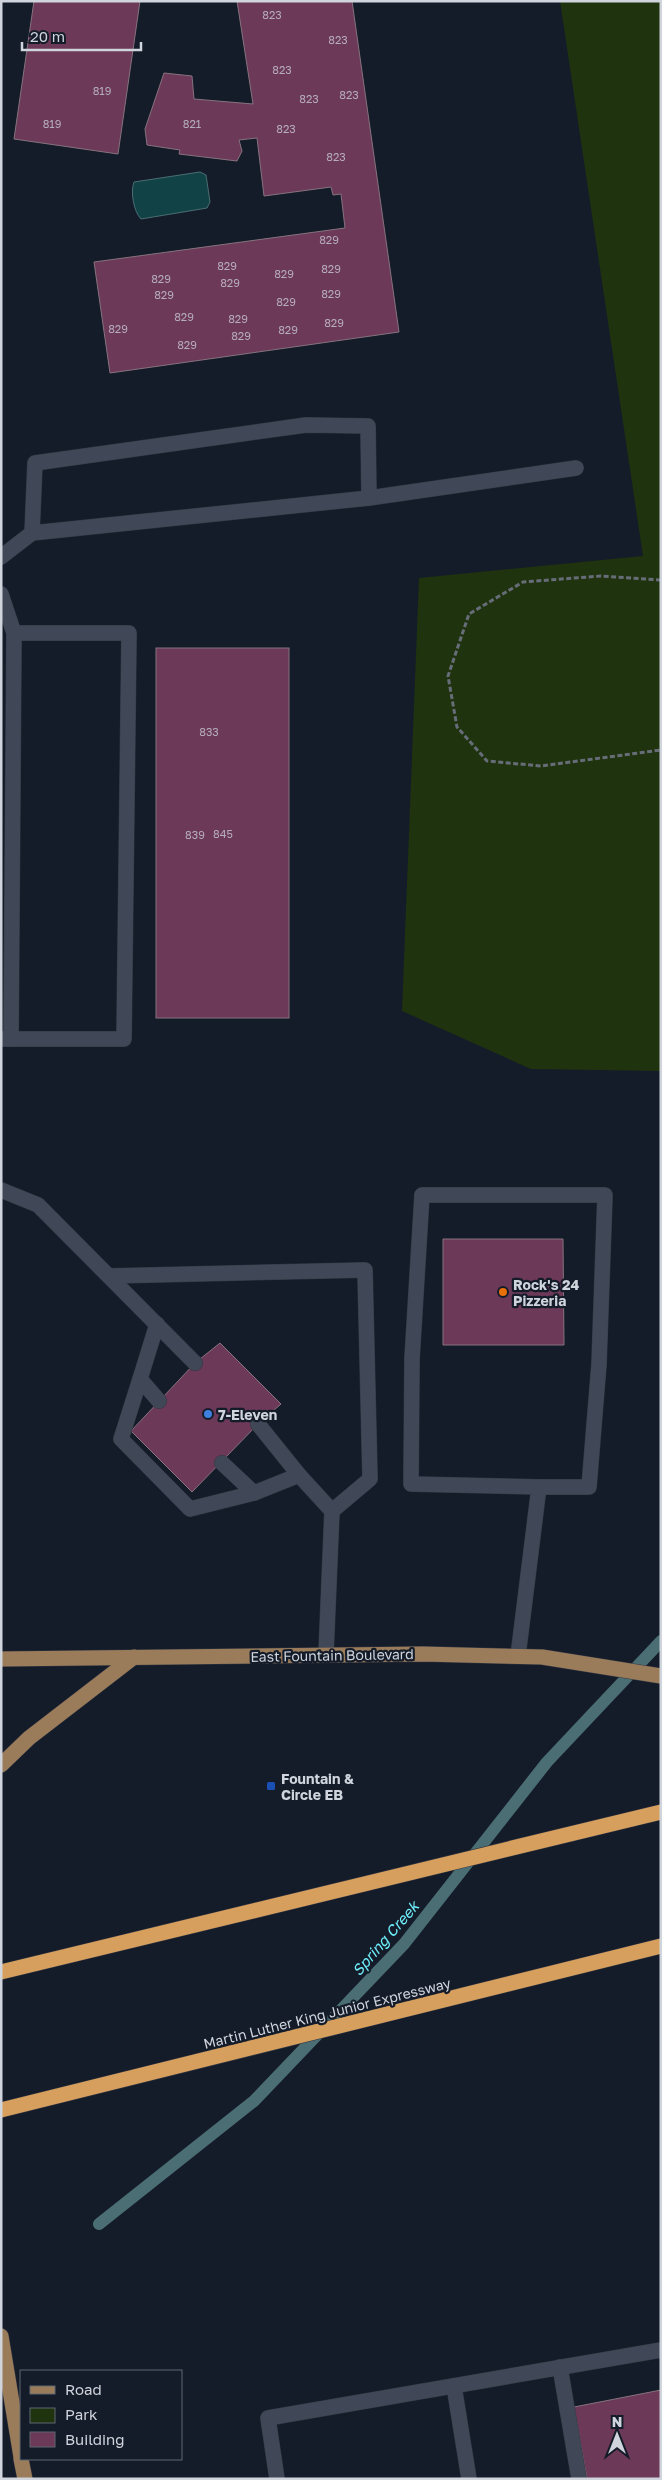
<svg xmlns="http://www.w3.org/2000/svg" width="662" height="2480" font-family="'Golos Text',sans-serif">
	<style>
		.green { fill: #1f330f }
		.water { fill: #114246; stroke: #4a6e73 }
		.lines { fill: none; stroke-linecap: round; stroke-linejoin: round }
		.stream { stroke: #4a6e73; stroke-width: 12 }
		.building { fill: #6c3958; stroke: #86737e }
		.lane-casing { stroke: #343742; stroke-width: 16 }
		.primary-casing { stroke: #343742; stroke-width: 16 }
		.highway-casing { stroke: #343742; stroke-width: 16 }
		.path { stroke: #676d78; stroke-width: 3; stroke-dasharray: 5 2.5; stroke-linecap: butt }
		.lane { stroke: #404857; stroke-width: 15 }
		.primary { stroke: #9a7c5b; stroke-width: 15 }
		.highway { stroke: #d69f5e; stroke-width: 15 }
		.food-dot { fill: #e8710a; stroke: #151c29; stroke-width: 2 }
		.shop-dot { fill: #3f7fe0; stroke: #151c29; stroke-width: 2 }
		.transit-dot { fill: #1a4fb4; stroke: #151c29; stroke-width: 2 }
		.labels { text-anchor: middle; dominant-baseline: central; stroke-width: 4.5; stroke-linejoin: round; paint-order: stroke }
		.number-label { font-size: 11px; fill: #b6adbc }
		.poi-label { font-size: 14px; font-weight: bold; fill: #cfd4dd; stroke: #151c29; text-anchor: start }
		.street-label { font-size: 14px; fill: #cfd4dd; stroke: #151c29 }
		.water-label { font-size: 15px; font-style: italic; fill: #6eeffc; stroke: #151c29 }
	</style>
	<rect width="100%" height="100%" fill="#151c29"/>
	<!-- green -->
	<polygon class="green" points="560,1 661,1 661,1071 531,1069 402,1011 419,578 643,556"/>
	<!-- water -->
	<path class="water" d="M200,172L206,175L210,202L207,208L141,219C134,212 130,192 134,182Z"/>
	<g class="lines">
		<!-- stream -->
		<polyline class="stream" points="99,2224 254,2101 404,1944 547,1762 661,1641"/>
	</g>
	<!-- building -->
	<g class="building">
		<polygon points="34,1 140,1 118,154 14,139"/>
		<polygon points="237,1 352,1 399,332 110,373 94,262 345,228 341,194 333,195 331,187 264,196 257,138 239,140 242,151 237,161 179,154 180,150 147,145 145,129 164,73 192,76 194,99 253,104"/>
		<rect x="156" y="648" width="133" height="370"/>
		<polygon points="443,1239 563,1239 564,1345 443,1345"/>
		<polygon points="220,1343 281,1404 258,1424 192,1492 131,1431 195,1363"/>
		<polygon points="661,2390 661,2479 587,2479 574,2407"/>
	</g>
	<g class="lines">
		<!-- lane casing -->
		<g class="lane-casing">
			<g id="lane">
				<polyline points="32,533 369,498 576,468"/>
				<polyline points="1,557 32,533 35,463 306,425 368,426 369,498"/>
				<polyline points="1,594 14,633 129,633 124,1039 1,1039"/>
				<polyline points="11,1039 14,633"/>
				<polyline points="1,1190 38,1205 195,1363"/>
				<polyline points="109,1276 365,1270 370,1479 332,1511"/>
				<polyline points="140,1379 157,1324"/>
				<polyline points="159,1401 140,1379 121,1439 190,1509 254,1493 299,1475"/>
				<polyline points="258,1424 299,1475 332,1511 326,1654"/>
				<polyline points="222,1463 254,1493"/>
				<polyline points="518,1656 539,1487 589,1487 599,1364 605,1195 422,1195 412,1359 411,1484 539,1487"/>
				<polyline points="560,2367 579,2479"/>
				<polyline points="454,2386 469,2479"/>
				<polyline points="277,2479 268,2418 661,2350"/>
			</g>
		</g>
		<!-- primary casing -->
		<g class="primary-casing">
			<g id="primary">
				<polyline points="1,1659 423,1654 542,1657 661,1676"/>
				<polyline points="1,1765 29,1738 134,1657"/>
				<polyline points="1,2336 21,2457"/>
				<polyline points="21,2459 25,2479"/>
			</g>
		</g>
		<!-- highway casing -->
		<g class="highway-casing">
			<g id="highway">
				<polyline points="1,1972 661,1812"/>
				<polyline points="1,2110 661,1946"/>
			</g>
		</g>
		<!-- path -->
		<polyline class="path" points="661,580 601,576 523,582 469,614 448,676 457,727 487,761 541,766 661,750"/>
		<!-- lane -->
		<use href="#lane" class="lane"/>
		<!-- primary -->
		<use href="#primary" class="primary"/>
		<!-- highway -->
		<use href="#highway" class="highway"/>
	</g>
	<!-- markers -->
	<circle class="food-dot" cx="503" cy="1292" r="5"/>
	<circle class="shop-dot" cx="208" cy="1414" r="5"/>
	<rect class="transit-dot" x="266" y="1781" width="10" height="10" rx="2.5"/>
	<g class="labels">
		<!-- number labels -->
		<g class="number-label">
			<text x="272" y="14">823</text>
			<text x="338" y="39">823</text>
			<text x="282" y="69">823</text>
			<text x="102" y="90">819</text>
			<text x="349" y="94">823</text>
			<text x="309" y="98">823</text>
			<text x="52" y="123">819</text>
			<text x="192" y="123">821</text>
			<text x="286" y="128">823</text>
			<text x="336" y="156">823</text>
			<text x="329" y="239">829</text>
			<text x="227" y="265">829</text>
			<text x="331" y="268">829</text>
			<text x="284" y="273">829</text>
			<text x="161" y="278">829</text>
			<text x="230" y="282">829</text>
			<text x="331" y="293">829</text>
			<text x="164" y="294">829</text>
			<text x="286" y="301">829</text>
			<text x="184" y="316">829</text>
			<text x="238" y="318">829</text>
			<text x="334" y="322">829</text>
			<text x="118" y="328">829</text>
			<text x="288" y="329">829</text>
			<text x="241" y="335">829</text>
			<text x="187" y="344">829</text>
			<text x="209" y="731">833</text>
			<text x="223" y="833">845</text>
			<text x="195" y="834">839</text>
		</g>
		<!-- poi labels -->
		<g class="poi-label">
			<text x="513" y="1284">Rock's 24<tspan x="513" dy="16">Pizzeria</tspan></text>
			<text x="218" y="1414">7-Eleven</text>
			<text x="281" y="1778">Fountain &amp;<tspan x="281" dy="16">Circle EB</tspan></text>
		</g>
		<!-- street labels -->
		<g class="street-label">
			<text transform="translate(332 1655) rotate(-1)">East Fountain Boulevard</text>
			<text transform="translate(327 2013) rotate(-14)">Martin Luther King Junior Expressway</text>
		</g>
		<!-- water labels -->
		<g class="water-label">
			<text transform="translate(385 1938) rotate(-49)">Spring Creek</text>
		</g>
	</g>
	<!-- border -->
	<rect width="662" height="2480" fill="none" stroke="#cfd4dd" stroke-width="5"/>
	<!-- legend -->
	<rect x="20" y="2370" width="162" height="90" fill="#151c29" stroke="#5f6671"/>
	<rect x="30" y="2386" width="25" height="8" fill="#9a7c5b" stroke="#5f6671"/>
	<text x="65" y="2395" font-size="15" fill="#cfd4dd">Road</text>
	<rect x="30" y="2408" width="25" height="15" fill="#1f330f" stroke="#5f6671"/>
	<text x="65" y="2420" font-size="15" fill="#cfd4dd">Park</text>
	<rect x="30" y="2432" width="25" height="15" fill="#6c3958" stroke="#5f6671"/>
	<text x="65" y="2445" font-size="15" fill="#cfd4dd">Building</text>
	<!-- north arrow -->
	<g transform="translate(617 2435)" stroke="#151c29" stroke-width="4" paint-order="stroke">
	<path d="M0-4L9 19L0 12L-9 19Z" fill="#cfd4dd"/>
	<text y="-8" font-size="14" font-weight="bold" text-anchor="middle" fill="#cfd4dd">N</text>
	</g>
	<!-- scale -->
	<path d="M22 42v8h119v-8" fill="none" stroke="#cfd4dd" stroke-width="2.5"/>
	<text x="30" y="42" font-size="15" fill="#cfd4dd" stroke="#151c29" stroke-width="4" paint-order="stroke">20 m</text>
</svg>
